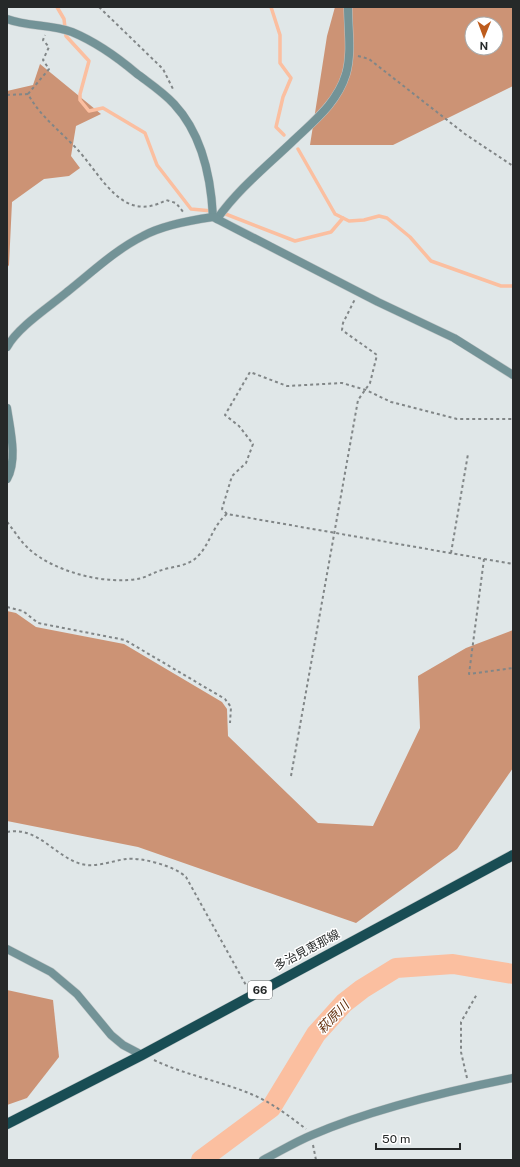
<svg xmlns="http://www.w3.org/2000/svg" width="520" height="1167" font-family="'Public Sans','Noto Sans JP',sans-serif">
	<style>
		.forest { fill: #cc9375; fill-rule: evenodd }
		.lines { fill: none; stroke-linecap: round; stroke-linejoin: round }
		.stream { stroke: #fbbfa0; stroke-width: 3.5 }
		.river { stroke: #fbbfa0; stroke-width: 20 }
		.street-casing { stroke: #bfc5c6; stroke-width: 9 }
		.primary-casing { stroke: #bfc5c6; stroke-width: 11 }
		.path { stroke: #818687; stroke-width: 2; stroke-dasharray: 3 3; stroke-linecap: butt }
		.street { stroke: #739397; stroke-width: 8 }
		.primary { stroke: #194d54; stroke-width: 10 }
		.labels { text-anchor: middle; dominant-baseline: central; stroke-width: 3; stroke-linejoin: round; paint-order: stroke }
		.shield { fill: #fff; stroke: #676969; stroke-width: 1 }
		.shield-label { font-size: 11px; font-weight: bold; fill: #262929 }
		.street-label { font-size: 12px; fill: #262929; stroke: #fff }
		.water-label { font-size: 13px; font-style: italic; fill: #602b08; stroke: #fff }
	</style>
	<rect width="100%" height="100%" fill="#e0e7e8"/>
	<!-- forest -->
	<g class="forest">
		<path d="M335,7H513V86L393,145H310L327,36ZM472,24H496V48H472Z"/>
		<polygon points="40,64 101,114 76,126 71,156 80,168 69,176 44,179 12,202 9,265 7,268 7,91 33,85"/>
		<polygon points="7,611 16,613 36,627 124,644 222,702 227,709 228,736 318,823 373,826 420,728 418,676 466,648 513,630 513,768 457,849 356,923 138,847 7,821"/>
		<polygon points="7,990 53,1000 59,1057 27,1098 7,1105"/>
	</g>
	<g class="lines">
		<!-- stream -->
		<g class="stream">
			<polyline points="57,7 64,19 66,36 89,61 80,94 80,100 89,111 103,108 145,133 157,165 191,209 212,211"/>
			<polyline points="271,7 280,35 280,63 291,78 283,97 276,127 284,135"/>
			<polyline points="298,149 335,214 349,221 364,220 379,216 387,218 410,237 431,261 501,286 513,286"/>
			<polyline points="223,213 295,241 331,232 343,218"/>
		</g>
		<!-- river -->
		<polyline class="river" points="201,1160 271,1108 316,1034 344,1003 362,989 396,968 453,964 513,974"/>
		<!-- street casing -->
		<g class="street-casing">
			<g id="street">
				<path d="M7,19C28,27 51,24 72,32C96,42 117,57 136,73C149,83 163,92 174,104C202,134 211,177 213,217"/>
				<path d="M217,219C238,189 267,166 294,140C315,120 337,103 346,74C352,53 348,29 348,7"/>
				<path d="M7,347C18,327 49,307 67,292C91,273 115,250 143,236C161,226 192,220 213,217L378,302L454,338L513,375"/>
				<path d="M7,408C10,429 18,460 7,479"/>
				<polyline points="7,949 51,972 77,994 111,1035 123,1045 142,1055"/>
				<path d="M263,1160C279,1152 295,1142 312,1135C372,1109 448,1091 513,1078"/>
			</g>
		</g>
		<!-- primary casing -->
		<g class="primary-casing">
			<polyline id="primary" points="7,1124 142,1055 513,855"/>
		</g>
		<!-- path -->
		<g class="path">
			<polyline points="99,7 163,69 173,89"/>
			<polyline points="358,56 369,59 465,134 513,166"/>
			<polyline points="28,94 49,69 43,60 49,47 43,40 45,35"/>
			<path d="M7,95L28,94C40,116 59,130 76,148C101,174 122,225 166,200L176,203L184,213"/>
			<polyline points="227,514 222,509 232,476 246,463 253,444 239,426 225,415 250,372 287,386 342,383 366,390 391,402 457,419 513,419"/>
			<path d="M7,522C14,530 20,541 28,548C53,572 108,586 142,578C148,576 153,573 159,571C172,566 188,567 198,556C210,544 213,525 227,514L513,564"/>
			<polyline points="451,553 468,454"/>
			<polyline points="484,559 469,674 513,668"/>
			<polyline points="7,607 23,611 38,623 125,640 225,699 231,707 230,723"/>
			<polyline points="291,776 358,400 370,383 377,355 342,330 343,323 355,299"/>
			<path d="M7,832C38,826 54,856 81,864C96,868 111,861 126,859C141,857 175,866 186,877L247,987"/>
			<path d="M154,1060C185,1075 220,1081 251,1094C271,1102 289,1116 306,1129"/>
			<polyline points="467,1078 461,1052 461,1022 477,994"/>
			<polyline points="313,1145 316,1160"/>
		</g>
		<!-- street -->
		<use href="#street" class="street"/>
		<!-- primary -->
		<use href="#primary" class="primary"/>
	</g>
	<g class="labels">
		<!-- shield labels -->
		<rect class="shield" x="248" y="981" width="24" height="18" rx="3"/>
		<g class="shield-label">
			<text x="260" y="990">66</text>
		</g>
		<!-- street labels -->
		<g class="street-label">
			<text transform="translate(307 950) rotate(-28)">多治見恵那線</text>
		</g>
		<!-- water labels -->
		<g class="water-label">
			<text transform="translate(333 1017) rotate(-46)">萩原川</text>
		</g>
	</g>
	<!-- border -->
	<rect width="520" height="1167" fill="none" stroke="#262929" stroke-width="16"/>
	<!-- north arrow -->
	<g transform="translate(484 36) rotate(181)"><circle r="19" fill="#ffffff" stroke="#a8a9a9"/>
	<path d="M0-3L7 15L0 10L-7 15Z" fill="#bd5c1d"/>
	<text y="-6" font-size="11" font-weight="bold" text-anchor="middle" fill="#262929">N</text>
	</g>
	<!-- scale -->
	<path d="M376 1143v6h84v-6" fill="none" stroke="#262929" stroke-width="2"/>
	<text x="382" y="1143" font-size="12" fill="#262929" stroke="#ffffff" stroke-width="3" paint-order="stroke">50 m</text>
</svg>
